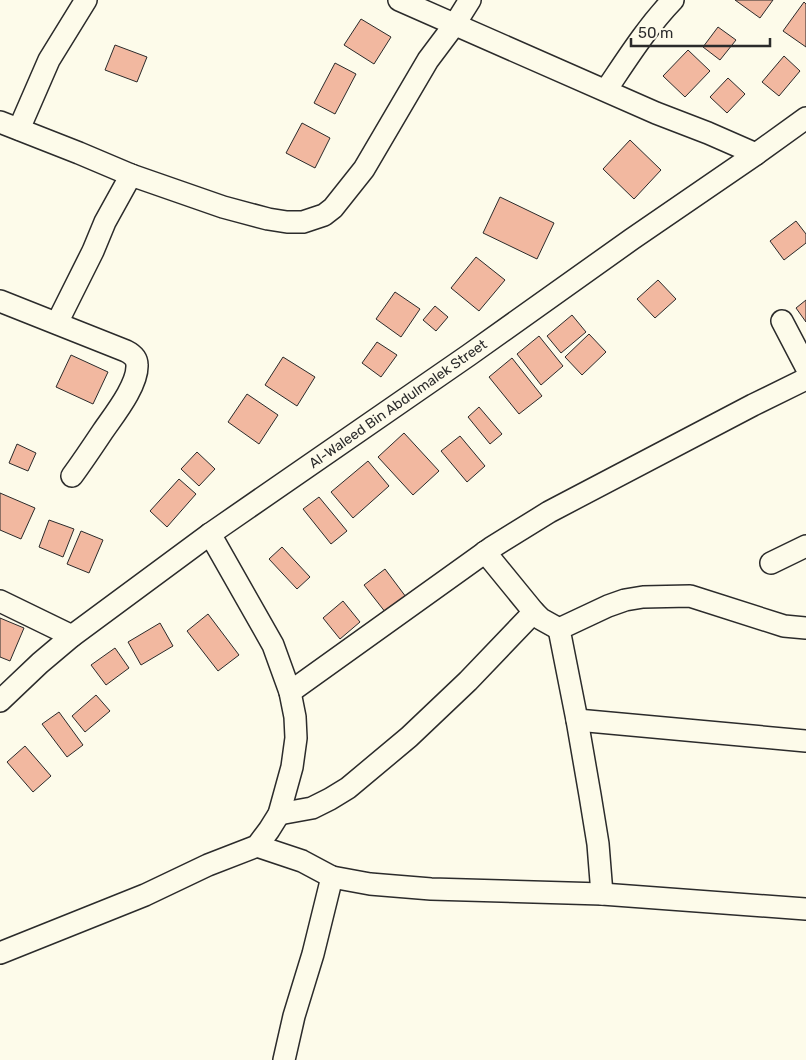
<svg xmlns="http://www.w3.org/2000/svg" width="806" height="1060" font-family="Rubik,sans-serif">
	<style>
		.building { fill: #f2b8a0; stroke: #2b2b2b }
		.lines { fill: none; stroke-linecap: round; stroke-linejoin: round }
		.minor-casing { stroke: #2b2b2b; stroke-width: 24 }
		.minor { stroke: #fdfbea; stroke-width: 21 }
		.labels { text-anchor: middle; dominant-baseline: central; stroke-width: 4; stroke-linejoin: round; paint-order: stroke }
		.street-label { font-size: 14px; fill: #2b2b2b; stroke: #fdfbea }
	</style>
	<rect width="100%" height="100%" fill="#fdfbea"/>
	<!-- building -->
	<g class="building">
		<polygon points="735,0 773,0 760,18"/>
		<polygon points="804,2 806,4 806,47 783,31"/>
		<polygon points="361,19 391,37 374,64 344,45"/>
		<polygon points="718,27 736,40 720,60 703,47"/>
		<polygon points="115,45 147,57 137,82 105,70"/>
		<polygon points="688,50 710,71 685,97 663,76"/>
		<polygon points="784,56 800,71 779,96 762,82"/>
		<polygon points="335,63 356,74 335,114 314,103"/>
		<polygon points="728,78 745,94 727,113 710,97"/>
		<polygon points="302,123 330,138 315,168 286,153"/>
		<polygon points="630,140 661,170 634,199 603,169"/>
		<polygon points="500,197 554,223 537,259 483,233"/>
		<polygon points="796,221 806,234 806,243 784,260 770,241"/>
		<polygon points="476,257 505,280 479,311 451,288"/>
		<polygon points="658,280 676,299 655,318 637,299"/>
		<polygon points="395,292 420,309 401,337 376,319"/>
		<polygon points="806,300 806,322 796,308"/>
		<polygon points="435,306 448,317 436,331 423,320"/>
		<polygon points="572,315 586,332 561,353 547,336"/>
		<polygon points="589,334 606,352 582,375 565,357"/>
		<polygon points="539,336 563,366 541,385 517,354"/>
		<polygon points="377,342 397,355 381,377 362,363"/>
		<polygon points="71,355 108,372 93,404 56,387"/>
		<polygon points="283,357 315,377 297,406 265,385"/>
		<polygon points="512,358 542,396 519,414 489,377"/>
		<polygon points="247,394 278,415 259,444 228,422"/>
		<polygon points="479,407 502,434 490,444 468,417"/>
		<polygon points="404,433 439,471 413,495 378,457"/>
		<polygon points="460,436 485,466 467,482 441,451"/>
		<polygon points="17,444 36,453 28,471 9,463"/>
		<polygon points="197,452 215,469 199,486 181,469"/>
		<polygon points="368,461 389,486 353,518 331,492"/>
		<polygon points="179,479 196,494 167,527 150,511"/>
		<polygon points="0,493 35,508 21,539 0,530"/>
		<polygon points="319,497 347,531 331,544 303,509"/>
		<polygon points="49,520 74,529 63,557 39,547"/>
		<polygon points="81,531 103,540 89,573 67,564"/>
		<polygon points="282,547 310,577 297,589 269,559"/>
		<polygon points="385,569 406,597 386,613 364,585"/>
		<polygon points="343,601 360,622 340,639 323,618"/>
		<polygon points="208,614 239,655 218,671 187,631"/>
		<polygon points="0,618 24,628 10,661 0,657"/>
		<polygon points="160,623 173,646 141,665 128,642"/>
		<polygon points="115,648 129,668 106,685 91,665"/>
		<polygon points="96,695 110,711 85,732 72,716"/>
		<polygon points="59,712 83,745 67,757 42,724"/>
		<polygon points="25,746 51,776 33,792 7,762"/>
	</g>
	<g class="lines">
		<!-- minor casing -->
		<g class="minor-casing">
			<g id="minor">
				<polyline points="399,0 656,113 708,133 756,154"/>
				<path d="M606,90C627,59 647,27 673,0"/>
				<polyline points="0,122 79,153 131,175 223,207 268,219 287,222 303,222 324,215 333,208 364,169 428,60 455,24 470,0"/>
				<polyline points="19,129 49,60 86,0"/>
				<path d="M0,301L126,351C132,354 137,358 137,365C138,385 114,415 103,431C93,446 83,461 72,476"/>
				<polyline points="782,321 806,367"/>
				<polyline points="57,323 93,251 105,222 131,175"/>
				<polyline points="485,552 534,612 541,619 559,629"/>
				<polyline points="771,563 806,546"/>
				<polyline points="0,601 72,636"/>
				<polyline points="290,692 491,548 549,512 753,405 806,379"/>
				<polyline points="0,701 40,663 72,636 210,534 469,355 632,239 756,154 806,118"/>
				<polyline points="577,720 806,741"/>
				<polyline points="279,814 312,808 330,799 348,788 409,737 468,681 534,612"/>
				<polyline points="257,846 302,861 332,877 370,884 431,889 602,894 806,909"/>
				<polyline points="602,894 598,844 590,795 577,720 559,629 608,606 625,600 643,597 690,596 784,626 806,628"/>
				<polyline points="0,953 145,895 208,865 257,846 269,830 279,814 292,767 296,738 295,717 290,692 273,645 210,534"/>
				<polyline points="284,1060 294,1016 313,954 332,877"/>
			</g>
		</g>
		<!-- minor -->
		<use href="#minor" class="minor"/>
	</g>
	<g class="labels">
		<!-- street labels -->
		<g class="street-label">
			<text transform="translate(398 404) rotate(-35)">Al-Waleed Bin Abdulmalek Street</text>
		</g>
	</g>
	<!-- scale -->
	<path d="M631 38v8h139v-8" fill="none" stroke="#2b2b2b" stroke-width="2.5"/>
	<text x="638" y="38" font-size="15" fill="#2b2b2b" stroke="#fdfbea" stroke-width="4" paint-order="stroke">50 m</text>
</svg>
